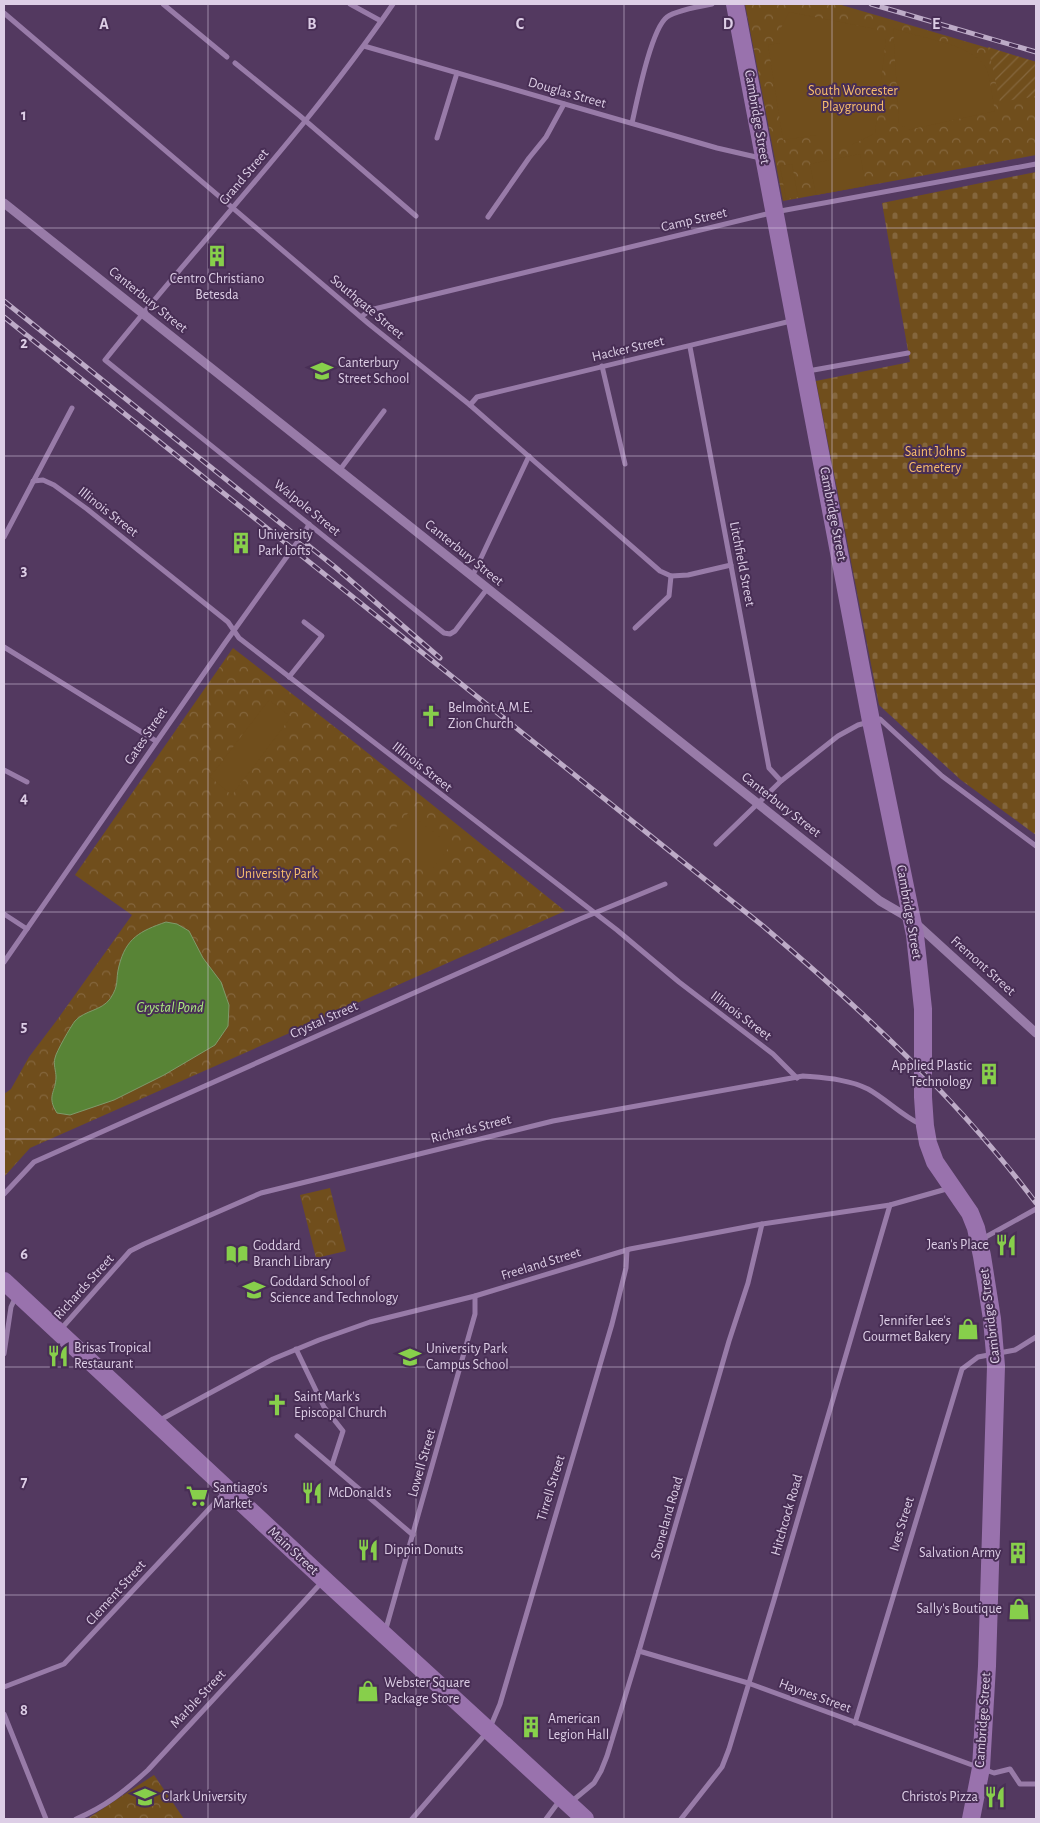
<svg xmlns="http://www.w3.org/2000/svg" width="1040" height="1823" font-family="'Alegreya Sans',sans-serif">
	<style>
		.cemetery { fill: url(#cemetery-stones) }
		.park { fill: url(#park-crowns) }
		.garden { fill: url(#garden-furrows) }
		.pitch { fill: #704e1c }
		.water { fill: #588436; stroke: #809a6b }
		.lines { fill: none; stroke-linecap: round; stroke-linejoin: round }
		.minor { stroke: #987ba8; stroke-width: 5 }
		.tertiary { stroke: #987ba8; stroke-width: 9 }
		.primary { stroke: #9972ad; stroke-width: 18 }
		.rail-casing { stroke: #bdabc7; stroke-width: 5 }
		.rail { stroke: #482e55; stroke-width: 3; stroke-dasharray: 9; stroke-linecap: butt }
		.grid { fill: none; stroke: #ddcee6; stroke-width: 1; stroke-opacity: 0.55 }
		.labels { text-anchor: middle; dominant-baseline: central; stroke-width: 4; stroke-linejoin: round; paint-order: stroke }
		.park-label { font-size: 14px; fill: #f8bd6c; stroke: #482e55 }
		.street-label { font-size: 14px; fill: #ddcee6; stroke: #482e55 }
		.poi-label { font-size: 14px; fill: #ddcee6; stroke: #482e55; text-anchor: start }
		.water-label { font-size: 15px; font-style: italic; fill: #abe87f; stroke: #482e55 }
		.grid-label { font-size: 16px; text-anchor: middle; font-weight: bold; fill: #ddcee6; stroke: #482e55; stroke-width: 4; stroke-linejoin: round; paint-order: stroke }
	</style>
	<defs>
		<pattern id="cemetery-stones" width="16" height="16" patternUnits="userSpaceOnUse" patternTransform="scale(1.25)"><rect width="16" height="16" fill="#704e1c"/><path d="M2 7V4a2 2 0 0 1 4 0v3zM10 15v-3a2 2 0 0 1 4 0v3z" fill="#84663d"/></pattern>
		<pattern id="park-crowns" width="20" height="18" patternUnits="userSpaceOnUse" patternTransform="scale(1.25)"><rect width="20" height="18" fill="#704e1c"/><path d="M2 6a3 3 0 1 1 6 0M12 15a3 3 0 1 1 6 0" fill="none" stroke="#84663d"/></pattern>
		<pattern id="garden-furrows" width="10" height="10" patternUnits="userSpaceOnUse" patternTransform="scale(1.25)"><rect width="10" height="10" fill="#704e1c"/><path d="M-1 1l2-2M0 10L10 0M9 11l2-2" fill="none" stroke="#84663d"/></pattern>
	</defs>
	<rect width="100%" height="100%" fill="#533960"/>
	<!-- cemetery -->
	<polygon class="cemetery" points="1036,172 1036,835 961,780 879,705 816,381 910,362 882,203"/>
	<!-- park -->
	<g class="park">
		<polygon points="745,4 838,4 1036,62 1036,155 783,201"/>
		<polygon points="233,648 354,742 565,911 30,1148 4,1177 4,1094 11,1089 29,1057 57,1020 132,915 75,875"/>
		<polygon points="330,1188 346,1251 316,1258 300,1195"/>
		<polygon points="154,1775 184,1819 87,1819"/>
	</g>
	<!-- garden -->
	<polygon class="garden" points="988,47 1036,62 1036,96 1000,102"/>
	<!-- pitch -->
	<g class="pitch">
		<polygon points="789,12 876,29 886,39 875,133 850,146 828,146 817,135 783,140 768,45 780,43 780,30"/>
		<path d="M893,28C920,39 968,42 985,66C990,73 993,102 995,111L908,130L899,123Z"/>
		<polygon points="860,154 866,186 816,195 810,164"/>
		<polygon points="792,164 798,197 786,199 780,166"/>
		<polygon points="269,700 291,717 232,795 210,777"/>
		<polygon points="409,812 450,846 433,868 391,833"/>
	</g>
	<!-- water -->
	<path class="water" d="M166,922L177,924L189,931L203,958L221,982L229,1005L228,1026L215,1045L164,1075L114,1100L70,1115L57,1113C46,1096 56,1092 56,1077C56,1071 53,1064 55,1058C56,1052 71,1026 75,1021C85,1010 101,1011 110,999C120,984 115,981 119,966C126,938 140,931 166,922Z"/>
	<g class="lines">
		<!-- minor -->
		<g class="minor">
			<polyline points="163,4 227,57"/>
			<polyline points="350,4 381,21"/>
			<path d="M393,4C307,130 200,241 105,360L444,633L450,634L455,631L487,589"/>
			<polyline points="4,13 369,324 470,405 660,571 671,576 688,575 731,565"/>
			<polyline points="364,46 717,148 756,157 760,157"/>
			<polyline points="235,63 300,116 416,216"/>
			<path d="M632,123C637,101 651,29 667,17C675,11 701,6 712,4"/>
			<polyline points="437,138 457,73"/>
			<polyline points="488,217 529,158 546,137 564,104"/>
			<polyline points="361,317 370,310 775,212 1036,164"/>
			<polyline points="690,347 769,768 781,781"/>
			<polyline points="602,366 625,464"/>
			<polyline points="808,371 908,353"/>
			<polyline points="470,405 477,397 791,321"/>
			<polyline points="339,471 384,411"/>
			<polyline points="33,481 43,480 54,485 87,509 228,622 239,638 617,930 679,982 773,1054 797,1078"/>
			<polyline points="4,537 72,408"/>
			<polyline points="472,577 529,456"/>
			<polyline points="635,628 669,596 671,576"/>
			<polyline points="4,647 156,741"/>
			<polyline points="289,677 322,636 304,622"/>
			<polyline points="4,770 27,782"/>
			<polyline points="716,844 781,781 838,736 858,725 880,719 942,776 1036,846"/>
			<polyline points="4,914 27,929"/>
			<polyline points="4,962 225,643 306,530 309,524"/>
			<polyline points="4,1194 34,1162 580,919 665,884"/>
			<polyline points="982,1239 1036,1209"/>
			<path d="M61,1329L130,1251L144,1244L261,1193L553,1121L803,1076C825,1078 848,1079 868,1089C886,1099 901,1115 920,1124"/>
			<polyline points="296,1349 324,1407 343,1431 332,1465"/>
			<polyline points="4,1354 11,1307 16,1296"/>
			<polyline points="160,1420 273,1359 319,1340 370,1322 475,1296 630,1249 762,1224 890,1205 950,1188"/>
			<polyline points="297,1436 413,1535"/>
			<polyline points="385,1632 475,1314 475,1296"/>
			<polyline points="639,1651 748,1683 994,1773 1010,1769 1020,1784 1036,1784"/>
			<polyline points="4,1687 64,1664 225,1492"/>
			<polyline points="4,1714 46,1819"/>
			<polyline points="855,1723 962,1369 978,1357 1015,1350 1036,1337"/>
			<polyline points="571,1802 594,1783 601,1771 607,1756 639,1651 729,1341 748,1283 762,1224"/>
			<path d="M76,1819C105,1807 125,1791 148,1770L322,1582"/>
			<polyline points="412,1819 489,1730 500,1704 612,1324 626,1268 627,1250"/>
			<polyline points="546,1819 560,1800"/>
			<polyline points="681,1819 722,1767 729,1749 774,1600 890,1205"/>
		</g>
		<!-- tertiary -->
		<polyline class="tertiary" points="4,203 880,901 911,919 1036,1033"/>
		<!-- primary -->
		<g class="primary">
			<polyline points="735,4 871,721 915,935 923,1009 923,1097 925,1126 928,1143 935,1162 970,1213 976,1228 982,1256 992,1319 996,1366 987,1666 981,1768 971,1819"/>
			<polyline points="4,1281 329,1584 585,1819"/>
		</g>
		<!-- rail casing -->
		<g class="rail-casing">
			<g id="rail">
				<polyline points="871,4 1036,52"/>
				<polyline points="4,301 335,567 440,658"/>
				<path d="M4,317L763,926C862,1010 958,1099 1036,1203"/>
			</g>
		</g>
		<!-- rail -->
		<use href="#rail" class="rail"/>
	</g>
	<!-- grid -->
	<path class="grid" d="M208,4V1819M416,4V1819M624,4V1819M832,4V1819M4,228H1036M4,456H1036M4,684H1036M4,912H1036M4,1139H1036M4,1367H1036M4,1595H1036"/>
	<!-- icons -->
	<defs>
		<g id="building-bare" transform="scale(1.725)"><path d="M-4-6H4V6H1V3H-1V6H-4ZM-2.5-4.3h1.7v1.8h-1.7ZM.8-4.3h1.7v1.8H.8ZM-2.5-1h1.7V.8h-1.7ZM.8-1h1.7V.8H.8Z" fill="#87cf4b" stroke="#482e55" stroke-width="2.5" paint-order="stroke"/></g>
		<g id="school-bare" transform="scale(1.725)"><path d="M0-5L7-2L0 1L-7-2ZM-4 1L0 2.5L4 1V4Q0 6-4 4Z" fill="#87cf4b" stroke="#482e55" stroke-width="2.5" paint-order="stroke"/></g>
		<g id="church-bare" transform="scale(1.725)"><path d="M-1.2-6h2.4v3.5h3.3v2.4h-3.3V6h-2.4V-.1h-3.3v-2.4h3.3Z" fill="#87cf4b" stroke="#482e55" stroke-width="2.5" paint-order="stroke"/></g>
		<g id="restaurant-bare" transform="scale(1.725)"><path d="M-5-6h1v4h1v-4h1v4h1v-4h1v5L-1.5 .5V6h-2V.5L-5-1ZM5-6V6H3V1.5H1.5Q1.5-4 5-6Z" fill="#87cf4b" stroke="#482e55" stroke-width="2.5" paint-order="stroke"/></g>
		<g id="library-bare" transform="scale(1.725)"><path d="M-6-4Q-3-5.5-.7-3.5V5Q-3 3-6 4ZM6-4Q3-5.5 .7-3.5V5Q3 3 6 4Z" fill="#87cf4b" stroke="#482e55" stroke-width="2.5" paint-order="stroke"/></g>
		<g id="shop-bare" transform="scale(1.725)"><path d="M-5-2.5h2.3a2.7 3.5 0 0 1 5.4 0H5L5.5 6h-11ZM-1.5-2.5h3a1.5 2.3 0 0 0-3 0Z" fill="#87cf4b" stroke="#482e55" stroke-width="2.5" paint-order="stroke"/></g>
		<g id="supermarket-bare" transform="scale(1.725)"><path d="M-6-5.5h2.5l.6 2H6L4.5 2H-2.5L-4.4-4H-6ZM-1.5 3.2a1.3 1.3 0 1 0 .1 0ZM3 3.2a1.3 1.3 0 1 0 .1 0Z" fill="#87cf4b" stroke="#482e55" stroke-width="2.5" paint-order="stroke"/></g>
		<g id="university-bare" transform="scale(1.725)"><path d="M0-5L7-2L0 1L-7-2ZM-4 1L0 2.5L4 1V4Q0 6-4 4Z" fill="#87cf4b" stroke="#482e55" stroke-width="2.5" paint-order="stroke"/></g>
	</defs>
	<g fill-rule="evenodd">
		<use href="#building-bare" x="217" y="256"/>
		<use href="#school-bare" x="322" y="371"/>
		<use href="#building-bare" x="241" y="543"/>
		<use href="#church-bare" x="431" y="716"/>
		<use href="#building-bare" x="989" y="1074"/>
		<use href="#restaurant-bare" x="1006" y="1245"/>
		<use href="#library-bare" x="237" y="1254"/>
		<use href="#school-bare" x="254" y="1290"/>
		<use href="#shop-bare" x="968" y="1329"/>
		<use href="#restaurant-bare" x="58" y="1356"/>
		<use href="#school-bare" x="410" y="1357"/>
		<use href="#church-bare" x="277" y="1405"/>
		<use href="#restaurant-bare" x="312" y="1493"/>
		<use href="#supermarket-bare" x="197" y="1496"/>
		<use href="#restaurant-bare" x="368" y="1550"/>
		<use href="#building-bare" x="1018" y="1553"/>
		<use href="#shop-bare" x="1019" y="1609"/>
		<use href="#shop-bare" x="368" y="1691"/>
		<use href="#building-bare" x="531" y="1727"/>
		<use href="#university-bare" x="145" y="1797"/>
		<use href="#restaurant-bare" x="995" y="1797"/>
	</g>
	<g class="labels">
		<!-- park labels -->
		<g class="park-label">
			<text x="853" y="91">South Worcester<tspan x="853" dy="16">Playground</tspan></text>
			<text x="935" y="452">Saint Johns<tspan x="935" dy="16">Cemetery</tspan></text>
			<text x="277" y="874">University Park</text>
		</g>
		<!-- street labels -->
		<g class="street-label">
			<text transform="translate(567 93) rotate(16)">Douglas Street</text>
			<text transform="translate(757 117) rotate(80)">Cambridge Street</text>
			<text transform="translate(244 177) rotate(-50)">Grand Street</text>
			<text transform="translate(694 220) rotate(-13)">Camp Street</text>
			<text transform="translate(148 300) rotate(39)">Canterbury Street</text>
			<text transform="translate(367 307) rotate(40)">Southgate Street</text>
			<text transform="translate(628 349) rotate(-13)">Hacker Street</text>
			<text transform="translate(307 508) rotate(39)">Walpole Street</text>
			<text transform="translate(108 512) rotate(38)">Illinois Street</text>
			<text transform="translate(833 514) rotate(79)">Cambridge Street</text>
			<text transform="translate(464 553) rotate(39)">Canterbury Street</text>
			<text transform="translate(742 564) rotate(79)">Litchfield Street</text>
			<text transform="translate(146 736) rotate(-56)">Gates Street</text>
			<text transform="translate(422 767) rotate(38)">Illinois Street</text>
			<text transform="translate(781 805) rotate(38)">Canterbury Street</text>
			<text transform="translate(909 912) rotate(80)">Cambridge Street</text>
			<text transform="translate(983 966) rotate(42)">Fremont Street</text>
			<text transform="translate(741 1016) rotate(37)">Illinois Street</text>
			<text transform="translate(324 1020) rotate(-24)">Crystal Street</text>
			<text transform="translate(471 1129) rotate(-14)">Richards Street</text>
			<text transform="translate(541 1264) rotate(-17)">Freeland Street</text>
			<text transform="translate(84 1287) rotate(-48)">Richards Street</text>
			<text transform="translate(990 1316) rotate(-97)">Cambridge Street</text>
			<text transform="translate(422 1463) rotate(-74)">Lowell Street</text>
			<text transform="translate(551 1488) rotate(-73)">Tirrell Street</text>
			<text transform="translate(787 1515) rotate(-74)">Hitchcock Road</text>
			<text transform="translate(667 1518) rotate(-74)">Stoneland Road</text>
			<text transform="translate(902 1524) rotate(-73)">Ives Street</text>
			<text transform="translate(293 1551) rotate(43)">Main Street</text>
			<text transform="translate(116 1593) rotate(-48)">Clement Street</text>
			<text transform="translate(815 1696) rotate(20)">Haynes Street</text>
			<text transform="translate(198 1699) rotate(-47)">Marble Street</text>
			<text transform="translate(983 1720) rotate(-86)">Cambridge Street</text>
		</g>
		<!-- poi labels -->
		<g class="poi-label">
			<text x="217" y="279" text-anchor="middle">Centro Christiano<tspan x="217" dy="16">Betesda</tspan></text>
			<text x="338" y="363">Canterbury<tspan x="338" dy="16">Street School</tspan></text>
			<text x="258" y="535">University<tspan x="258" dy="16">Park Lofts</tspan></text>
			<text x="448" y="708">Belmont A.M.E.<tspan x="448" dy="16">Zion Church</tspan></text>
			<text x="972" y="1066" text-anchor="end">Applied Plastic<tspan x="972" dy="16">Technology</tspan></text>
			<text x="989" y="1245" text-anchor="end">Jean's Place</text>
			<text x="253" y="1246">Goddard<tspan x="253" dy="16">Branch Library</tspan></text>
			<text x="270" y="1282">Goddard School of<tspan x="270" dy="16">Science and Technology</tspan></text>
			<text x="951" y="1321" text-anchor="end">Jennifer Lee's<tspan x="951" dy="16">Gourmet Bakery</tspan></text>
			<text x="74" y="1348">Brisas Tropical<tspan x="74" dy="16">Restaurant</tspan></text>
			<text x="426" y="1349">University Park<tspan x="426" dy="16">Campus School</tspan></text>
			<text x="294" y="1397">Saint Mark's<tspan x="294" dy="16">Episcopal Church</tspan></text>
			<text x="213" y="1488">Santiago's<tspan x="213" dy="16">Market</tspan></text>
			<text x="328" y="1493">McDonald's</text>
			<text x="384" y="1550">Dippin Donuts</text>
			<text x="1001" y="1553" text-anchor="end">Salvation Army</text>
			<text x="1002" y="1609" text-anchor="end">Sally's Boutique</text>
			<text x="384" y="1683">Webster Square<tspan x="384" dy="16">Package Store</tspan></text>
			<text x="548" y="1719">American<tspan x="548" dy="16">Legion Hall</tspan></text>
			<text x="162" y="1797">Clark University</text>
			<text x="978" y="1797" text-anchor="end">Christo's Pizza</text>
		</g>
		<!-- water labels -->
		<g class="water-label">
			<text x="170" y="1007">Crystal Pond</text>
		</g>
	</g>
	<g class="grid-label">
		<text x="104" y="29">A</text>
		<text x="312" y="29">B</text>
		<text x="520" y="29">C</text>
		<text x="728" y="29">D</text>
		<text x="936" y="29">E</text>
		<text x="24" y="120">1</text>
		<text x="24" y="348">2</text>
		<text x="24" y="575">3</text>
		<text x="24" y="803">4</text>
		<text x="24" y="1031">5</text>
		<text x="24" y="1259">6</text>
		<text x="24" y="1487">7</text>
		<text x="24" y="1715">8</text>
	</g>
	<!-- border -->
	<rect width="1040" height="1823" fill="none" stroke="#ddcee6" stroke-width="10"/>
</svg>
